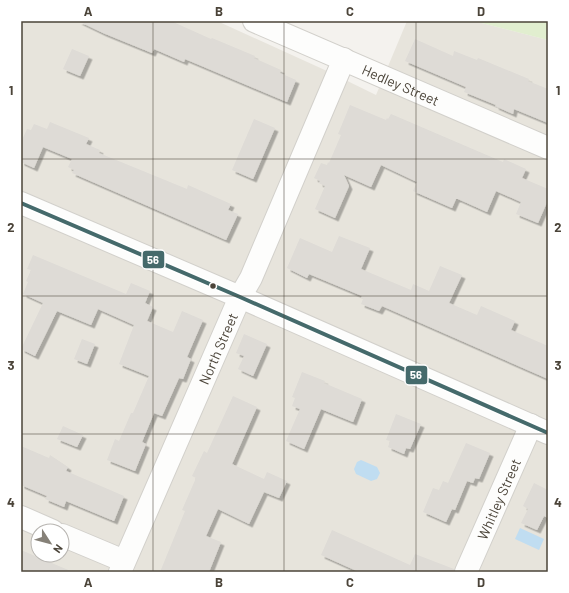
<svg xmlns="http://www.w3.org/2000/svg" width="569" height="593" font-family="Barlow,sans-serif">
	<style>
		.residential { fill: #e7e4dc; fill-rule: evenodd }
		.green { fill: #e1eecf }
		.water { fill: #c0ddf1 }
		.building { fill: #dedbd6; filter: url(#shadow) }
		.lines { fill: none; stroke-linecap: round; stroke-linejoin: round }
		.minor-casing { stroke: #d2d0cb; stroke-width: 24 }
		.minor { stroke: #fdfdfc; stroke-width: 22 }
		.bus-1-casing { stroke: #fff; stroke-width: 7 }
		.bus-1 { stroke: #456a6b; stroke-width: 4 }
		.grid { fill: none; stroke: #4b4439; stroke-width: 1; stroke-opacity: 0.55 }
		.bus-dot { fill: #4b4439; stroke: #fff; stroke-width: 1.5 }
		.labels { text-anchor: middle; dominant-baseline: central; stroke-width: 3; stroke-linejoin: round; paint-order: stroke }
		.street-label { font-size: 14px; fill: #4b4439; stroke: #fff }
		.line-badge { stroke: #fff; stroke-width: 1.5 }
		.badge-label { font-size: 11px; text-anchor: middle; font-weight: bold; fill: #fff }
		.neatline { fill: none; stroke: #4b4439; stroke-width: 1.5 }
		.grid-label { font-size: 13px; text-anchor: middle; font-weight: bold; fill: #4b4439 }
	</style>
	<defs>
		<filter id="shadow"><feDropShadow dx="3.5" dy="3.5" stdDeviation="0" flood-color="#0004"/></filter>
	</defs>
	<rect width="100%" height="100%" fill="#f4f2ee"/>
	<!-- residential -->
	<path class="residential" d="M21,21H217L327,71L376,95L407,21H474L548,40V572H21ZM38,531H62V555H38Z"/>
	<!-- green -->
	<polygon class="green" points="474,21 548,21 548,40"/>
	<!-- water -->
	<g class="water">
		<polygon points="361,460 377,467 380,473 377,479 371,481 356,474 354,469 357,462"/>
		<polygon points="520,528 544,539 539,550 515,539"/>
	</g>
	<!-- building -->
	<g class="building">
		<polygon points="78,21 171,21 211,39 212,38 255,56 254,58 281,70 280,73 296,80 287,102 185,59 184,62 154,49 152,53 103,33"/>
		<polygon points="415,39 453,56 454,51 477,60 478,58 529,79 528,81 548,89 548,123 514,109 513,114 495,106 496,105 464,92 466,87 405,61"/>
		<polygon points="72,49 89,56 80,76 63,69"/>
		<polygon points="350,105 386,120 387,118 388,119 391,114 503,162 504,159 526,169 522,178 548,189 548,200 538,223 516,214 521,202 496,191 487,212 458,199 456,199 452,208 413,191 417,182 381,165 371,187 344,175 349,186 335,218 315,209 325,186 319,183 320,181 314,178 321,163 327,165 328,162 329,163 341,135 338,134"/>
		<polygon points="254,119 275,128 253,179 232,170"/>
		<polygon points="50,122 89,138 86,144 100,150 99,153 187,189 188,185 231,204 228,210 238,214 226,240 72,173 74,170 68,167 72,159 43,147 34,168 21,162 21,142 27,129 31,130 34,124 47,129"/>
		<polygon points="339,236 370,248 361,269 411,290 413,284 429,291 440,266 462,275 449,303 477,315 481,306 515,321 511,330 548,346 548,379 382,306 379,311 361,304 363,299 361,298 362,296 309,274 307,278 287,268 300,238 332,252"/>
		<polygon points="33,255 126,294 131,283 150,291 145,303 153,307 147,321 173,332 182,311 203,320 187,357 191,359 183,379 179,378 162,416 154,413 142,442 146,444 135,471 107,460 115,439 119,441 131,413 133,413 149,376 119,364 134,325 98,309 91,325 57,311 35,356 21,349 43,303 23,294 28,282 26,281 31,270 27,269"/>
		<polygon points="244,334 267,344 253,376 238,369 244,356 236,353"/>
		<polygon points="82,339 95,344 87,364 74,359"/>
		<polygon points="302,372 325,381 324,383 362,399 353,422 321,409 304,449 286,441 300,409 292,406 295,398 292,397"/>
		<polygon points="233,396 257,407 232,464 264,479 267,472 287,481 279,498 264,492 249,524 218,509 206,536 221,542 209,572 160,572 185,511 182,510 196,478 192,476 204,451 207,453"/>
		<polygon points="396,414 421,424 410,449 406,448 404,454 388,447 390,441 386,440"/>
		<polygon points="63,426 83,435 77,447 57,439"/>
		<polygon points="466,443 490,453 479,479 475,478 473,483 467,481 455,510 452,509 446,522 423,512 433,488 439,490 443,481 448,483"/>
		<polygon points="21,446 49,458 50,455 68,467 66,471 124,496 114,521 66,501 64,507 45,499 47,496 21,485"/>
		<polygon points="534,483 548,490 548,518 544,516 537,530 521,523 528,509 523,506"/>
		<polygon points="332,530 410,565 415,554 454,569 454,572 359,572 321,555"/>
		<polygon points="21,550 73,572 21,572"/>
	</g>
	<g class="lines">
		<!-- minor casing -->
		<g class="minor-casing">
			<g id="minor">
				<path id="s1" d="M254,21L548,148"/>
				<polyline points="21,203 240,297 548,433"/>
				<polyline points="21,517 53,531"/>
				<polyline points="62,535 124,561"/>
				<path id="s2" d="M120,572L240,297L251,278L344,59"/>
				<path id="s3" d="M466,572L531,425"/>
			</g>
		</g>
		<!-- minor -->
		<use href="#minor" class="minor"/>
		<!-- bus-1 casing -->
		<g class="bus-1-casing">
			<polyline id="bus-1" points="21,203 240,297 548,433"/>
		</g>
		<!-- bus-1 -->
		<use href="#bus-1" class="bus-1"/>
	</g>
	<!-- grid -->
	<path class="grid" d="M153,21V572M284,21V572M416,21V572M21,159H548M21,296H548M21,434H548"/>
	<!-- markers -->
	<circle class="bus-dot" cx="213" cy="286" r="3.5"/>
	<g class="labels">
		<!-- street labels -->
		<g class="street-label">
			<text stroke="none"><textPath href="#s1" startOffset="160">Hedley Street</textPath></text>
			<text stroke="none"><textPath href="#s2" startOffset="244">North Street</textPath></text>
			<text stroke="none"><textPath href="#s3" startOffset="80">Whitley Street</textPath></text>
		</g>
	</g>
	<g class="line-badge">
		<rect x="142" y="250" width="23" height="19" rx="4" fill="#456a6b"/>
		<rect x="405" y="365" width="23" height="20" rx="4" fill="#456a6b"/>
	</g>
	<g class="badge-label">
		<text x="153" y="264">56</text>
		<text x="416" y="379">56</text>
	</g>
	<!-- border -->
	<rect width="569" height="593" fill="none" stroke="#ffffff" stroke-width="44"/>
	<!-- north arrow -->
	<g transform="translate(50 543) rotate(126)"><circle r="19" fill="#ffffff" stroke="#b7b4b0"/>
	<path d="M0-3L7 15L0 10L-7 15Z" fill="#868178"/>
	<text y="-6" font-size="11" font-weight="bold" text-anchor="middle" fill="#4b4439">N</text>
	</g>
	<rect x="22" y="22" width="525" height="549" class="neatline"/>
	<g class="grid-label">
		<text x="88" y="16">A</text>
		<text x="219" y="16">B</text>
		<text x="350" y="16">C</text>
		<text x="481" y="16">D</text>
		<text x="11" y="95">1</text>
		<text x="558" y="95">1</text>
		<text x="11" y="232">2</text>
		<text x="558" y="232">2</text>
		<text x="11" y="370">3</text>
		<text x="558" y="370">3</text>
		<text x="11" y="507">4</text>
		<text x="558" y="507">4</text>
		<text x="88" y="587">A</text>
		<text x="219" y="587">B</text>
		<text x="350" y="587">C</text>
		<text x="481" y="587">D</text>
	</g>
</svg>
